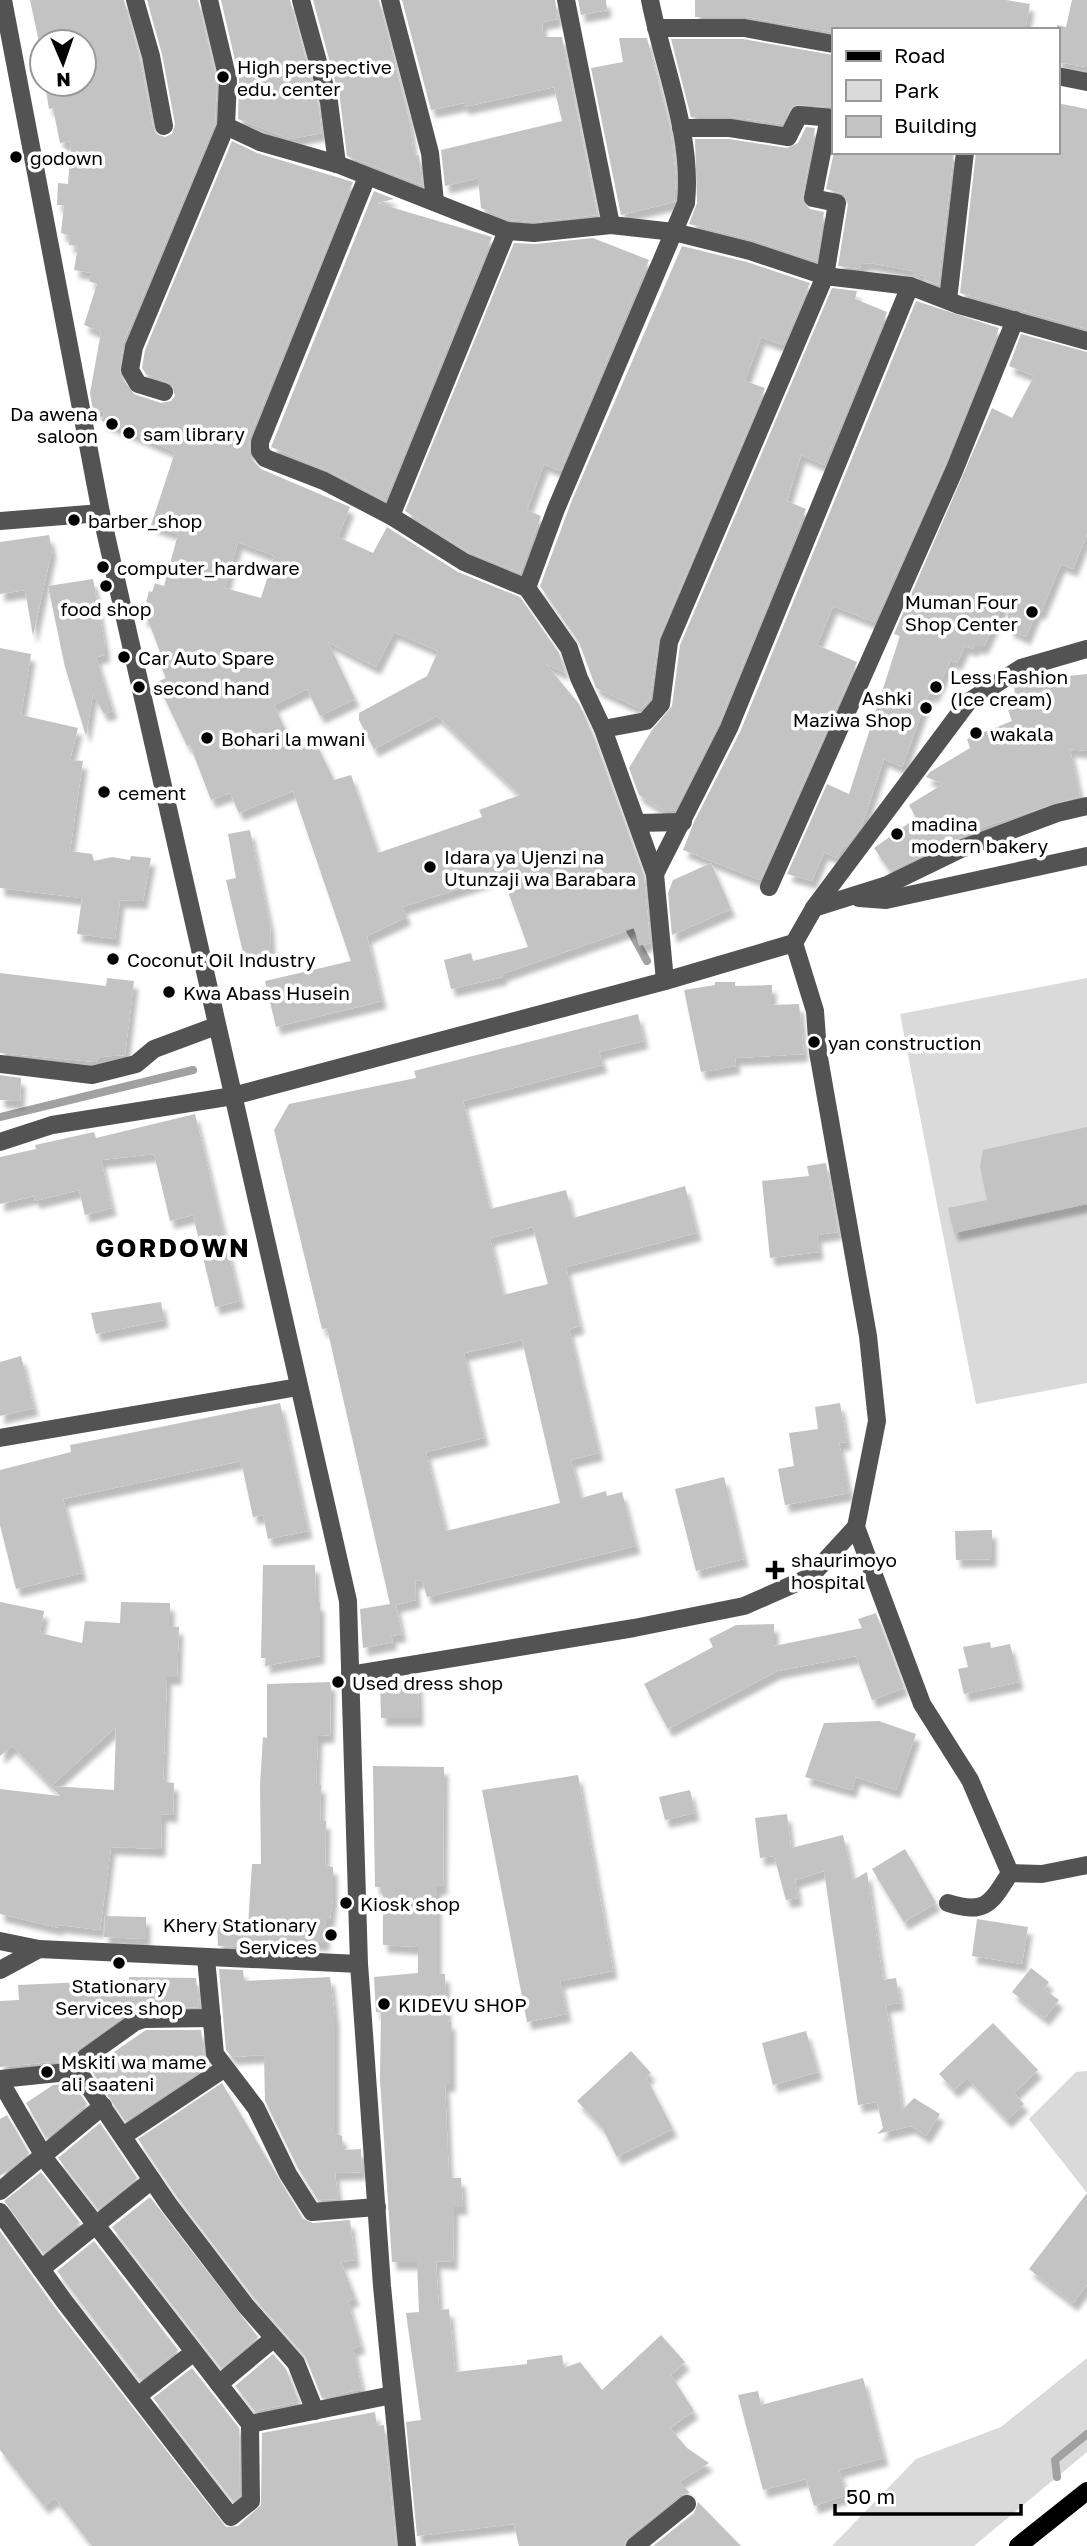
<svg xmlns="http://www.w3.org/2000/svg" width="1087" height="2546" font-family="'Golos Text',sans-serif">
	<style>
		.green { fill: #dadada }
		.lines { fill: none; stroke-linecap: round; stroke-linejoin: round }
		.stream { stroke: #a1a1a1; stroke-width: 8 }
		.building { fill: #c3c3c3; fill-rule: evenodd; filter: url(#shadow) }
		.minor { stroke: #535353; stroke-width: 18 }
		.major { stroke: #000; stroke-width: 18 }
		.poi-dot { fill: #000; stroke: #fff; stroke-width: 2.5 }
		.labels { text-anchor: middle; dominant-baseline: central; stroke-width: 7; stroke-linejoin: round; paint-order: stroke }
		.poi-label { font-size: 19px; fill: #000; stroke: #fff; text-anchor: start }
		.district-label { font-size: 26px; font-weight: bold; letter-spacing: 2px; fill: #000; stroke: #fff }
	</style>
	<defs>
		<filter id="shadow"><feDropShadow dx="4.5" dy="8" stdDeviation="2" flood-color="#0004"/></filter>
	</defs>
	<rect width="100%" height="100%" fill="#fff"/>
	<!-- green -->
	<g class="green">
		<polygon points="1087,978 1087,1383 976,1404 900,1014"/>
		<polygon points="1087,2071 1087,2193 1029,2119 1076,2072"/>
		<polygon points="1087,2358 1087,2452 974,2546 832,2546 916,2459 1001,2427"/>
	</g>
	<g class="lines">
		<!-- stream -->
		<g class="stream">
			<polyline points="625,921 647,961"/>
			<polyline points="0,1117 193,1070"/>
			<polyline points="1057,2477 1055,2460 1087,2434"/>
		</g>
	</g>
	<!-- building -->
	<g class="building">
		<path d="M30,0H124L140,59L153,128L156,134L165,137L172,134L175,124L162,54L147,0H198L217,81L215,123L123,343L120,375L134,394L161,403L171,401L175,396L172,384L146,374L142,368L145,350L232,141L257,153L353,182L249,438L250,457L261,469L350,507L338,537L373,553L387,527L458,572L520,597L559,653L565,673L546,664L579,704L592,733L644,876L650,943L639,946L634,928L502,974L503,977L451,989L444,960L471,953L473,961L528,947L502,875L402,907L407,917L367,936L382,1001L276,1027L265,981L351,961L293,791L239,813L230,793L211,800L190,745L187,746L157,682L166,678L159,662L163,660L148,620L142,618L149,591L152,592L155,583L164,586L178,534L151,525L175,452L102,421L104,412L93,410L90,393L101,332L84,325L97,284L89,281L92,273L74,270L78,246L69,245L70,236L61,233L64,205H57L58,183L68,184L71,141L60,143L53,108L49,109L45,84H84V42H39ZM238,542L274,556L261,598L225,588ZM394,632L438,651L427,676L359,713V720L374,749L437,716L520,795L479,810L482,817L378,853L351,775L334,780L312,735L292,744L274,705L307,689L320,716L355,699L328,642L376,667Z"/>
		<polygon points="221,0 290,0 318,104 322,133 290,139 238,119 239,77"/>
		<polygon points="313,0 379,0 409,119 414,156 419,155 422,185 347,156 340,99"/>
		<polygon points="402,0 555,0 558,19 542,22 543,37 562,37 597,215 534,222 510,220 481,208 478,178 445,186 441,150 562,121 554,87 464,107 464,103 431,110"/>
		<polygon points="578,0 606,0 607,10 581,15"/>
		<polygon points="695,0 1006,0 1030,4 1025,30 833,30 833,32 746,17 695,17"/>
		<polygon points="1072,0 1087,0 1087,67 1057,62 1057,25 1066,27"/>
		<polygon points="619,38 647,38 670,127 676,178 674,202 621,215 591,68 623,62"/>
		<polygon points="671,39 743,39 833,55 833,107 794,105 782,124 732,117 691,117"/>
		<polygon points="1057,103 1087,109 1087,329 960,293 976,152 1057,152"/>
		<polygon points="806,127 815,128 802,201 810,209 824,212 816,261 753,240 689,224 697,203 695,139 729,139 787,148 798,143"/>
		<polygon points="834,152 954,152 938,285 924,279 926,276 913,274 913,271 870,263 861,264 860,269 838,266 848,204 844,194 826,189"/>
		<polygon points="374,191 394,199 377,203 492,237 385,500 329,471 271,447"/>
		<polygon points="593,238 649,260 560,471 544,464 527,510 541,516 520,573 469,552 405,511 514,243 535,244"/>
		<polygon points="682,246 747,262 810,283 783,345 761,337 745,381 765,388 659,638 650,699 641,709 596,688 579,642 540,586 572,500"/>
		<polygon points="832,288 857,291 855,299 887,312 824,465 801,455 787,501 806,509 719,723 674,811 665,811 639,795 629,768 652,730 672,706 680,645"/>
		<polygon points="916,301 999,328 944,467 874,622 833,606 817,645 857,662 760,880 683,850 694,822 740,732"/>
		<polygon points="1021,334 1087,352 1087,534 1073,569 1061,564 1041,612 1037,611 1026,637 1009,629 1006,599 984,646 975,646 973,649 965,646 957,663 951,660 934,695 929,693 902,767 884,759 862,825 846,846 843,845 837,858 824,852 812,881 787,874 827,784 849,794 900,636 894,634 992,408 1012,418 1034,376 1009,366"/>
		<polygon points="49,535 52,550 33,636 25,590 0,594 0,542"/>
		<polygon points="93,579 105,646 105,655 96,657 113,711 104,714 93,694 86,736 65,667 48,586"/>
		<polygon points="0,648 31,654 21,715 78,728 70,760 83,761 70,851 92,854 94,861 112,857 130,860 131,856 151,858 143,901 120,900 115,939 77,934 82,898 0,888"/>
		<polygon points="1087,674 1087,751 1070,749 1080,796 985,826 890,871 874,848 916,818 909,805 943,784 926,777 930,772 970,748 967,739 1012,721 1008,710 1016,708 1014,686 1023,681"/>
		<polygon points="250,830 270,926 271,950 244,957 226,880 236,878 228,834"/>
		<polygon points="711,863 731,909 672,935 668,893 673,880"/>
		<polygon points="0,973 106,986 107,978 134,981 125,1055 99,1057 96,1062 0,1053"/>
		<polygon points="715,982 735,982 735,986 772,985 772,1005 799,1004 804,1054 735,1058 736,1066 701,1072 684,990 715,985"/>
		<path d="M638,1014L644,1041L599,1052L603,1065L463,1101L490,1209L566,1190L573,1218L685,1186L697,1233L566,1267L580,1326L569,1329L599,1453L571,1460L581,1498L606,1491L607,1496L622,1492L636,1546L427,1597L422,1580L415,1581L416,1600L396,1605L402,1634L391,1636L393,1642L363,1648L360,1609L390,1604L327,1328L322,1329L274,1130L289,1104L416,1078L414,1071ZM533,1227L548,1284L503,1295L490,1238ZM522,1340L560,1503L446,1531L426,1452L484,1438L464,1353Z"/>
		<polygon points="0,1075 21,1078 20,1101 0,1100"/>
		<polygon points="195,1114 240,1301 215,1307 193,1215 170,1221 154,1154 101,1160 112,1208 85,1215 79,1190 35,1201 34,1196 0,1204 0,1157 36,1149 35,1145 58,1140 94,1132 96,1138"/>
		<polygon points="1087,1127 1087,1204 954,1233 948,1208 987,1200 980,1166 983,1150"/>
		<polygon points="826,1163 838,1232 817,1235 819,1252 770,1258 762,1181 809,1176 807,1166"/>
		<polygon points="161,1302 164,1320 96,1334 91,1313"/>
		<polygon points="21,1356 34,1408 0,1416 0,1362"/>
		<polygon points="280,1403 308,1531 268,1539 263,1515 253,1517 241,1461 63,1499 82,1573 16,1589 0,1525 0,1470 71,1452 70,1445"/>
		<polygon points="840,1403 847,1442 839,1443 849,1493 785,1505 778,1469 794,1466 789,1433 818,1429 815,1407"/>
		<polygon points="724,1477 744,1559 696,1571 675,1489"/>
		<polygon points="992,1530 992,1559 956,1560 955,1531"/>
		<polygon points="263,1565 315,1565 316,1603 320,1603 320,1656 265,1666 266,1658 261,1658"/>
		<polygon points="0,1602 44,1611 40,1633 82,1643 85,1621 120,1623 121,1602 170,1603 170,1626 179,1627 177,1677 167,1677 163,1782 174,1783 173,1815 162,1814 161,1849 111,1847 100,1930 59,1925 59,1928 0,1914 0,1789 60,1796 51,1786 114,1790 116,1727 51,1786 12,1746 0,1756"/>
		<polygon points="876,1613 904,1688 872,1700 856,1656 777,1671 668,1729 644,1684 713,1647 709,1639 736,1625 774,1624 774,1646 862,1628 858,1619"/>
		<polygon points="990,1642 991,1648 1010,1644 1019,1682 964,1694 958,1669 968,1667 963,1647"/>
		<polygon points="418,1680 419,1718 381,1718 380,1682"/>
		<polygon points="331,1682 330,1735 318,1736 316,1785 321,1785 320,1821 326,1821 325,1865 333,1867 333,1898 330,1919 326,1919 325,1943 247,1941 252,1864 261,1864 260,1785 263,1737 267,1738 267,1684"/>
		<polygon points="879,1721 916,1734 896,1790 856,1777 852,1790 805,1777 824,1723"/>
		<polygon points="373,1766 444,1767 443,1887 437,1887 437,1974 445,1974 447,2022 451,2021 451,2084 445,2084 449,2178 461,2178 463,2207 454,2207 453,2262 436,2261 439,2310 449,2309 455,2372 527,2364 527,2360 562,2355 564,2368 580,2362 602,2390 661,2335 685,2362 671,2375 694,2411 670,2428 687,2448 709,2463 679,2482 690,2493 680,2495 628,2537 624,2546 519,2546 514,2524 417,2536 406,2422 421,2420 406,2313 419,2312 417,2262 392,2262 380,2080 381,2012 376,2012 374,1977 418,1973 418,1947 383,1945 383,1887 375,1887"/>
		<polygon points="578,1775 613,1971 560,1981 567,2014 527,2022 482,1790"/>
		<polygon points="690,1790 695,1813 665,1820 659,1797"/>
		<polygon points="787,1814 791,1848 843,1835 853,1880 867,1872 883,1980 896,1978 900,2003 886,2005 902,2110 914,2098 940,2114 926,2136 911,2126 877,2134 883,2128 877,2102 858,2105 824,1871 795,1880 798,1898 786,1900 774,1856 760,1858 755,1818"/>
		<polygon points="905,1849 936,1903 904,1922 872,1869"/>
		<polygon points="105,1916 146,1917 146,1939 104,1937"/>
		<polygon points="977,1919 1028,1927 1022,1964 972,1956"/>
		<polygon points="217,1923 245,1924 243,1947 218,1946"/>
		<polygon points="1031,1968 1049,1982 1044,1989 1059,2000 1045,2018 1012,1992"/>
		<polygon points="219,1969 243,1970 244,1981 330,1977 335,2018 335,2133 342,2136 343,2150 361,2149 362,2172 335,2173 338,2199 318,2200 298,2168 265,2101 264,2055 232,2057 226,2050"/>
		<polygon points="129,1977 196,1978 199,2007 140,2008 128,2013 79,2048 71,2060 0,2067 0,2001 19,2000 18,1985 129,1980"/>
		<polygon points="993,2023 1038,2070 1014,2093 1024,2104 1007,2120 967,2078 954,2090 939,2074"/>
		<polygon points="146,2030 201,2030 204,2055 209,2065 125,2121 91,2070 95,2065"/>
		<polygon points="806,2031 818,2072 773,2085 762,2043"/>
		<polygon points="631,2051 651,2073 646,2077 673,2129 617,2157 602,2127 577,2101"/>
		<polygon points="72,2083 87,2104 46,2138 26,2103 53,2085"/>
		<polygon points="222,2083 303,2219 313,2223 350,2220 355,2260 341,2262 355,2298 348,2301 361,2346 353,2348 362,2389 322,2398 305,2356 255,2299 178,2198 138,2139"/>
		<polygon points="7,2115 29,2153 0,2176 0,2119"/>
		<polygon points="100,2123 137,2178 98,2209 58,2158"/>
		<polygon points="41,2172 80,2223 43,2253 4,2201"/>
		<polygon points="1087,2193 1087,2285 1073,2303 1029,2269"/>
		<polygon points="150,2197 258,2337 221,2368 112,2227"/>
		<polygon points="0,2231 55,2308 226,2527 238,2526 261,2505 262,2433 375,2412 377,2426 384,2425 396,2546 92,2546 55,2498 44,2506 0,2450"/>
		<polygon points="94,2241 178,2350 140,2380 57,2271"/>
		<polygon points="273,2354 286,2369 299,2402 255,2411 235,2386"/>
		<polygon points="192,2368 239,2428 240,2496 233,2501 153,2398"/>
		<polygon points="863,2378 884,2458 839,2470 846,2495 814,2506 806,2479 763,2490 738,2395 758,2391 761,2405"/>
		<polygon points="698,2502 741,2546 653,2546 694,2513"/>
	</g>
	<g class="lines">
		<!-- minor -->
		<g class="minor">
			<polyline points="3,0 101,513 348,1601 359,1964 382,2286 407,2546"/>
			<polyline points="135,0 151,56 164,126"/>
			<polyline points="301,0 329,102 337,164"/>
			<polyline points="390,0 430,153 435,202"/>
			<polyline points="566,0 611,225"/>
			<polyline points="656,28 744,28 833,44"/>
			<polyline points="1057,76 1087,82"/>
			<polyline points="226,126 260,142 337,164 507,231 534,233 611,225 674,232 750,251 825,276 910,286 959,305 1087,341"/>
			<polyline points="681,128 730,128 788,137 799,115 833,118"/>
			<polyline points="367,177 260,442 260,451 265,458 324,481 391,516 464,562 527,588 569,648 579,678 603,729 655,874 665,981"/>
			<polyline points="948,300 965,152"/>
			<polyline points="164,392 138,384 130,370 134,347 226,126 228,80 209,0"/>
			<polyline points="391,516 507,231"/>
			<polyline points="0,521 101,513"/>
			<path d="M527,588L556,509L686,203C693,135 663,66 650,0"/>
			<polyline points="603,729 646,721 661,704 669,642 825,276 837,203 813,198 828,122 833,119"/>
			<polyline points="637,823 683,822"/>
			<polyline points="655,874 729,728 910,286"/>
			<polyline points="769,887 954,471 1015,320"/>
			<polyline points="859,898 886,900 1087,856"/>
			<polyline points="814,908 887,885 961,849 1057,813 1087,806"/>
			<path d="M794,943L815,1011L818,1052L868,1336L877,1421L856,1527L922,1704L970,1780L1010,1873C991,1903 986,1915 948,1903"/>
			<polyline points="0,1064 92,1075 136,1064 154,1049 216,1026"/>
			<polyline points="0,1142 52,1125 233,1096 665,981 794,943 814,908 968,702 1021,668 1087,649"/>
			<polyline points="0,1438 298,1387"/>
			<polyline points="350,1675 634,1628 744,1606 810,1577 856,1527"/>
			<polyline points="1010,1873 1042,1874 1087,1865"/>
			<polyline points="0,1941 39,1949"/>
			<polyline points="206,1958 215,2054 256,2108 288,2174 312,2212 377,2207"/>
			<polyline points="0,1970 39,1949 359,1964"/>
			<polyline points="212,2018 144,2019 135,2022 86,2057 78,2071 169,2205 246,2306 296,2363 315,2411"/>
			<polyline points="0,2079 78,2071"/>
			<polyline points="0,2081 48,2163 250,2424"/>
			<polyline points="123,2136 225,2068"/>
			<polyline points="0,2191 103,2106"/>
			<polyline points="0,2212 64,2301 231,2517 251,2501 250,2424 392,2395"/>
			<polyline points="41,2269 152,2180"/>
			<polyline points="219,2384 273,2339"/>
			<polyline points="139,2395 194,2352"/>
			<polyline points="635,2546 687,2504"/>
		</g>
		<!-- major -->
		<polyline class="major" points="1018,2546 1087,2491"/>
	</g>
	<!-- markers -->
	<g class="poi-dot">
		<circle cx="223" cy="77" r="7"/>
		<circle cx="16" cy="157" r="7"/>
		<circle cx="112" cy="424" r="7"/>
		<circle cx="129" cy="433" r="7"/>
		<circle cx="74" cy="520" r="7"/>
		<circle cx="103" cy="567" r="7"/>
		<circle cx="106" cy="586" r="7"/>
		<circle cx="1032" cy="612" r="7"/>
		<circle cx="124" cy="657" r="7"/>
		<circle cx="139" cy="687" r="7"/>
		<circle cx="936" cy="687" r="7"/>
		<circle cx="926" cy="708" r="7"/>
		<circle cx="976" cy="733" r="7"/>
		<circle cx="207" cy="738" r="7"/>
		<circle cx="104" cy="792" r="7"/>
		<circle cx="897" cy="834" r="7"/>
		<circle cx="430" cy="867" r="7"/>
		<circle cx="113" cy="959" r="7"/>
		<circle cx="169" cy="992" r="7"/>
		<circle cx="814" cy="1042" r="7"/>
		<path d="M771.5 1559.5h7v7h7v7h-7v7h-7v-7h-7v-7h7z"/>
		<circle cx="338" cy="1682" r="7"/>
		<circle cx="346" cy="1903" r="7"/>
		<circle cx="331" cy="1935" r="7"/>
		<circle cx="119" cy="1963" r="7"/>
		<circle cx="384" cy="2004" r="7"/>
		<circle cx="47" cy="2072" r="7"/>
	</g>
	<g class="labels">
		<!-- poi labels -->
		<g class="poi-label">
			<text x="237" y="66">High perspective<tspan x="237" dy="22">edu. center</tspan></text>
			<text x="30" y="157">godown</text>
			<text x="98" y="413" text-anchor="end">Da awena<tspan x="98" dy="22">saloon</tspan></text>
			<text x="143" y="433">sam library</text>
			<text x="88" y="520">barber_shop</text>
			<text x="117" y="567">computer_hardware</text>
			<text x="1018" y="601" text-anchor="end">Muman Four<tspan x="1018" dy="22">Shop Center</tspan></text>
			<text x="106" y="608" text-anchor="middle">food shop</text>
			<text x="138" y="657">Car Auto Spare</text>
			<text x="950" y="676">Less Fashion<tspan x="950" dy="22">(Ice cream)</tspan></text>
			<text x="153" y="687">second hand</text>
			<text x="912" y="697" text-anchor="end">Ashki<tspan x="912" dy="22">Maziwa Shop</tspan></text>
			<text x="990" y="733">wakala</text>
			<text x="221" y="738">Bohari la mwani</text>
			<text x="118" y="792">cement</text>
			<text x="911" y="823">madina<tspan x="911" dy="22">modern bakery</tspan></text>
			<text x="444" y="856">Idara ya Ujenzi na<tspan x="444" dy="22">Utunzaji wa Barabara</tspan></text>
			<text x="127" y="959">Coconut Oil Industry</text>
			<text x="183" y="992">Kwa Abass Husein</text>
			<text x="828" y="1042">yan construction</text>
			<text x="791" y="1559">shaurimoyo<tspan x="791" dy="22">hospital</tspan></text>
			<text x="352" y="1682">Used dress shop</text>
			<text x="360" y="1903">Kiosk shop</text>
			<text x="317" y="1924" text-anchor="end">Khery Stationary<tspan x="317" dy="22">Services</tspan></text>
			<text x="119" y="1985" text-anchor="middle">Stationary<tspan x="119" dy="22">Services shop</tspan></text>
			<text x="398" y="2004">KIDEVU SHOP</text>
			<text x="61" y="2061">Mskiti wa mame<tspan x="61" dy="22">ali saateni</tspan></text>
		</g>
		<!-- district labels -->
		<g class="district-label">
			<text x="173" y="1247">GORDOWN</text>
		</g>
	</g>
	<!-- legend -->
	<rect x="832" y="28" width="228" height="126" fill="#ffffff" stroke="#999999" stroke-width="2"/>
	<rect x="846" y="51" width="35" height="10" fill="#000000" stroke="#999999" stroke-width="2"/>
	<text x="894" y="63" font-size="21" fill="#000000">Road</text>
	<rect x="846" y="80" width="35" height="21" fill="#dadada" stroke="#999999" stroke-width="2"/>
	<text x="894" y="98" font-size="21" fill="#000000">Park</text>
	<rect x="846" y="116" width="35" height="21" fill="#c3c3c3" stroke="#999999" stroke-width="2"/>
	<text x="894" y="133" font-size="21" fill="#000000">Building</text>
	<!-- north arrow -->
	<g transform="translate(63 63) rotate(178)"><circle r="33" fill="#ffffff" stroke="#999999" stroke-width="2"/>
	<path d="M0-5L12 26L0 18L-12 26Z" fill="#000000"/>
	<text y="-10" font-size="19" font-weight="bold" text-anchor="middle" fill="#000000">N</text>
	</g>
	<!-- scale -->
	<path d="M835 2504v10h186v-10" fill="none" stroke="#000000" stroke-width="3.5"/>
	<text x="846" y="2504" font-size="21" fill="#000000" stroke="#ffffff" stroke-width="5" paint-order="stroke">50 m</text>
</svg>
